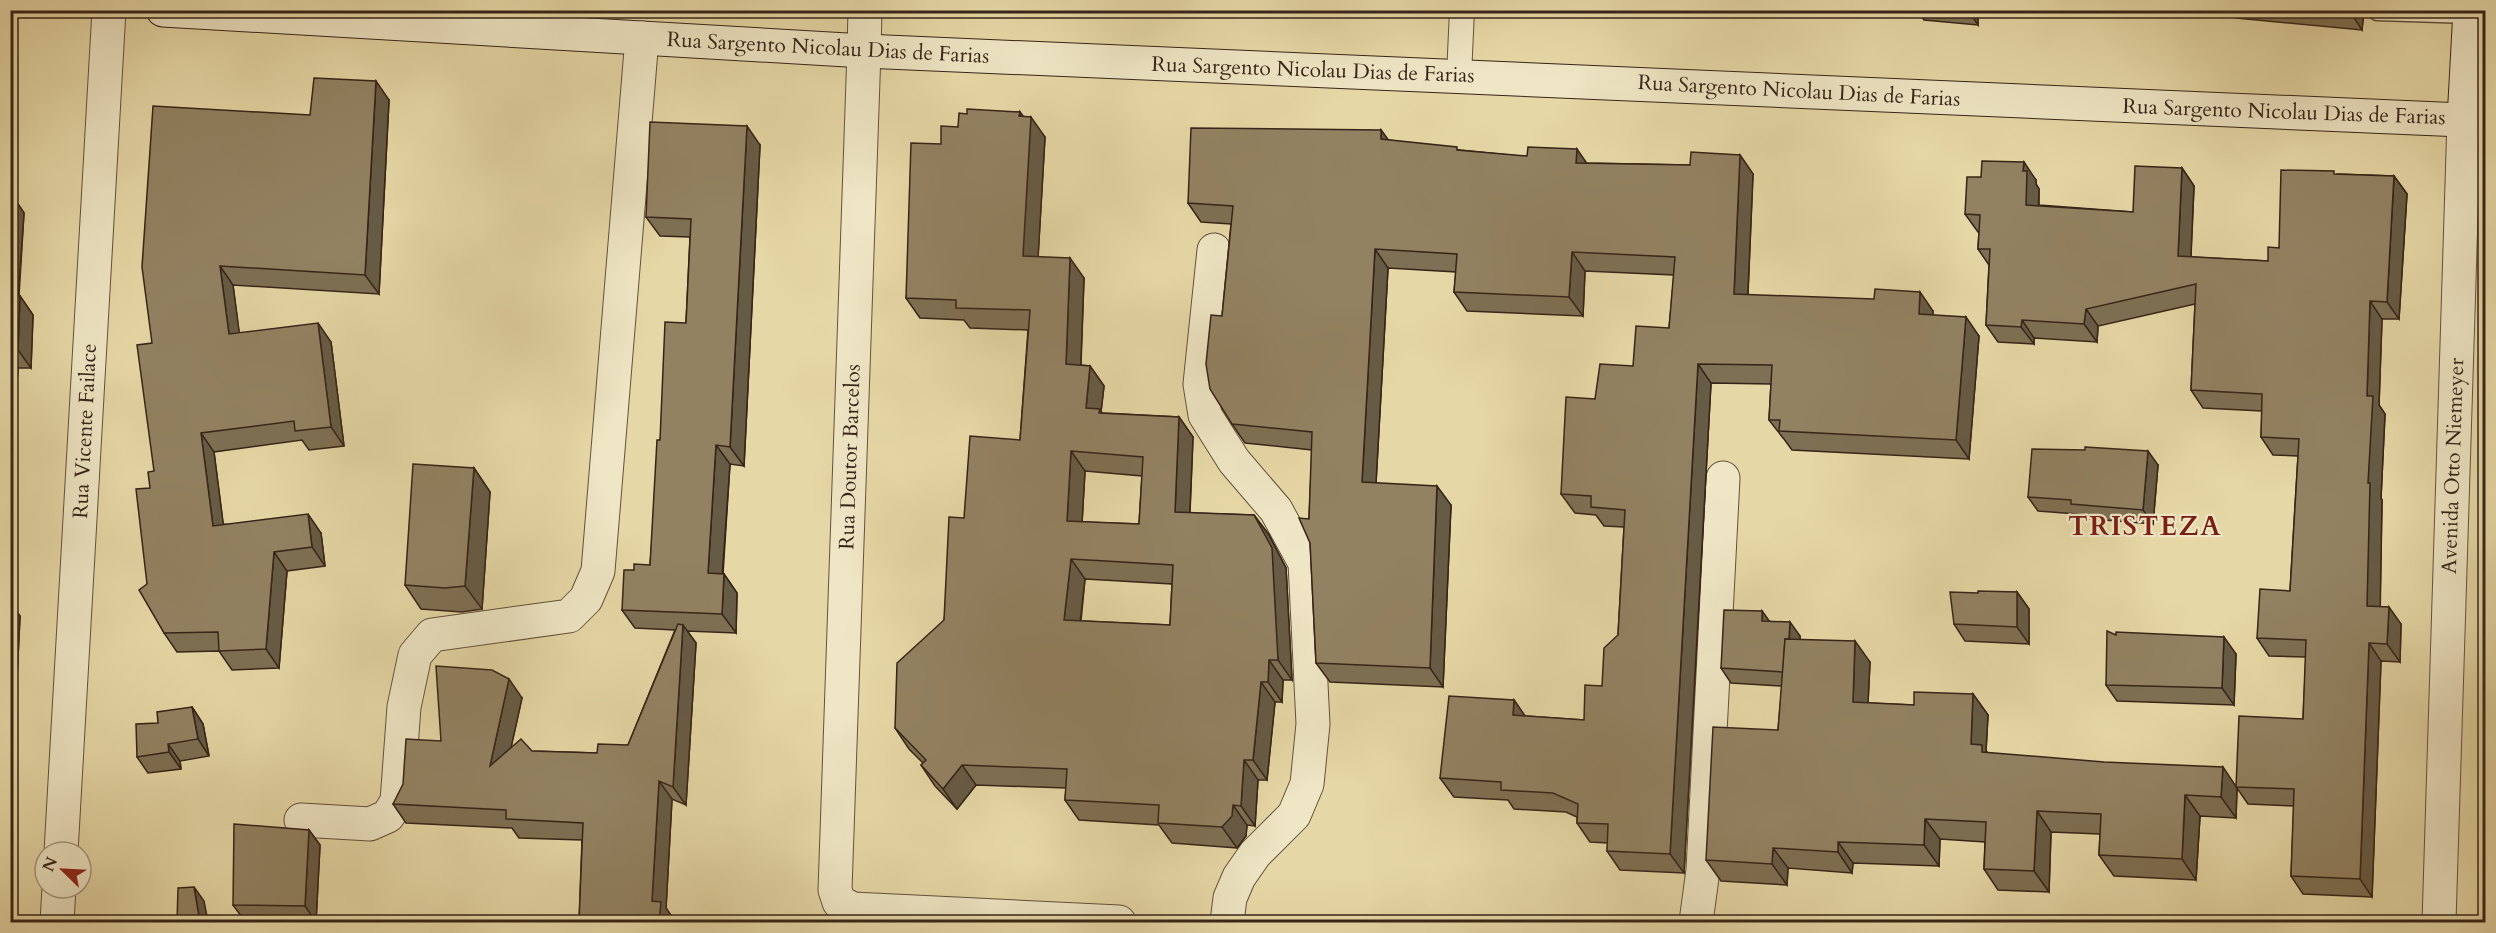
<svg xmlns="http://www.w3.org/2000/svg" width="2496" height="933" font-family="Cardo,serif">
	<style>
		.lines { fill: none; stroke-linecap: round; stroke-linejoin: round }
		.service-casing { stroke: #62513c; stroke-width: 19 }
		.pedestrian-casing { stroke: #62513c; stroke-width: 26 }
		.minor-casing { stroke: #62513c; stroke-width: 35 }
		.tertiary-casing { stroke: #62513c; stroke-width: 35 }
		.secondary-casing { stroke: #362418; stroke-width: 35 }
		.service { stroke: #efe6c5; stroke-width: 16 }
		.pedestrian { stroke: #efe6c5; stroke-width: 24 }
		.minor { stroke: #efe6c5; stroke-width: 33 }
		.tertiary { stroke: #efe6c5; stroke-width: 33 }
		.secondary { stroke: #efe6c5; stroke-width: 33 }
		.wall { fill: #7e7054; stroke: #362418; stroke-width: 1.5; fill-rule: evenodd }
		.shaded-wall { fill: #665b45; stroke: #362418; stroke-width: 1.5 }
		.building { fill: #928262; stroke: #362418; stroke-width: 1.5; fill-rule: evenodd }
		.labels { text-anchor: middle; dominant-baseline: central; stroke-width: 4.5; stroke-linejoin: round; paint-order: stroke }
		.street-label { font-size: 21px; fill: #362418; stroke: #efe6c5 }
		.district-label { font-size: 27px; font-weight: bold; letter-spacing: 1.5px; fill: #7a1f14; stroke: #efe6c5 }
	</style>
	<rect width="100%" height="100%" fill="#e6d8a6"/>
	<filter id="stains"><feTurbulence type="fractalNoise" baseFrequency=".00333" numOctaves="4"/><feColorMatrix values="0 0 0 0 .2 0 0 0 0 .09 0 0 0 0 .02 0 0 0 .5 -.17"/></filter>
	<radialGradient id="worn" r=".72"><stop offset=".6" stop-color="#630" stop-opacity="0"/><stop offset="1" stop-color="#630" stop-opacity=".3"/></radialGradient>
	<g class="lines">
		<!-- service casing -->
		<g class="service-casing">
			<polyline id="service" points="2377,12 2470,15"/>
		</g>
		<!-- pedestrian casing -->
		<g class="pedestrian-casing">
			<polyline id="pedestrian" points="1459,76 1462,10"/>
		</g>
		<!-- minor casing -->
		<g class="minor-casing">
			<g id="minor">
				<polyline points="864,51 835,890 839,902 853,909 1119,922"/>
				<polyline points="1214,250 1200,384 1205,415 1234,461 1276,510 1305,563 1313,724 1307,784 1294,815 1255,854 1239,877 1230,898 1227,922"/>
				<polyline points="301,820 370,824 388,816 397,801 404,707 415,655 432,635 569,616 586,599 598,571 642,38"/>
				<polyline points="61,852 109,10"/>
				<polyline points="57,922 59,888"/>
				<polyline points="1696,922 1703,870 1723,478"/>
				<polyline points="2439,922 2464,120"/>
			</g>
		</g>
		<!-- tertiary casing -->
		<g class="tertiary-casing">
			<polyline id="tertiary" points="864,51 865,10"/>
		</g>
		<!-- secondary casing -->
		<g class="secondary-casing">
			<g id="secondary">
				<polyline points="163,10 864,51 2486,121"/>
				<polyline points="2464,120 2470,10"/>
			</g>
		</g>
		<!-- service -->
		<use href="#service" class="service"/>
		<!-- pedestrian -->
		<use href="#pedestrian" class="pedestrian"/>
		<!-- minor -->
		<use href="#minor" class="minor"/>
		<!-- tertiary -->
		<use href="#tertiary" class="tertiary"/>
		<!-- secondary -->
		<use href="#secondary" class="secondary"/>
	</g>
	<!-- wall -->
	<g class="wall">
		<polygon points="1917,10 1978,10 1978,25 1924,20"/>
		<polygon points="1984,10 2035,10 2035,13"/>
		<polygon points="2230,10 2364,10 2362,30 2236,18"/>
		<polygon points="389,100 379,294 233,285 239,333 331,342 344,446 309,450 302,440 214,452 223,524 321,533 325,566 287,571 279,668 232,670 219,651 177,652 164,633 147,584 150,488 154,471 152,343 310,115"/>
		<path d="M1020,112L1023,116L1045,137L1038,257L1084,278L1081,365L1090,366L1104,386L1101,412L1103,413L1179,417L1193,437L1190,513L1254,515L1269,535L1286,568L1292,680H1283L1282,702H1275L1267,780H1258L1255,826L1247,825L1246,836L1237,848L1172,843L1159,825L1079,820L1065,800L1066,788L976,785L957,809L935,786L921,765L923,763L909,749L895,728L944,620L964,518L1020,440L1028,330L970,328L964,320L920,318L906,298L941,144L958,127L967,114ZM1085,471L1142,476L1139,524L1082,522ZM1085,579L1172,584L1170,625L1081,621Z"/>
		<polygon points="1381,130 1388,140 1460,150 1586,163 1690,165 1740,155 1753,174 1748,295 1933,311 1933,315 1979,336 1969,459 1792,450 1784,439 1783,438 1769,420 1771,384 1711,383 1684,873 1620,870 1607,851 1608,843 1590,842 1577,823 1577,817 1566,812 1514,809 1508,800 1454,797 1440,778 1514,700 1525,716 1584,720 1602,686 1618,635 1624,527 1604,526 1596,515 1575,513 1561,494 1595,399 1633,366 1669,328 1674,275 1585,271 1583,316 1467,311 1454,292 1456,272 1388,268 1376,483 1451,505 1443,687 1330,682 1316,663 1309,519 1312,450 1245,443 1232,424 1222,316 1231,224 1201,222 1188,203"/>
		<polygon points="760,145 744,466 730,464 723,574 724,574 737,593 736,633 687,631 696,643 686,805 672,799 666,908 674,920 674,922 579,922 582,840 519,838 512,828 406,823 393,804 441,741 522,698 511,747 532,751 597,753 628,745 675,630 635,628 622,610 634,570 650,565 660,440 686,323 690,237 660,236 646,217"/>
		<polygon points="2182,168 2194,186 2191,257 2268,261 2337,174 2394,176 2407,194 2399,319 2382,319 2379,405 2385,414 2381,498 2382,500 2380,606 2401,624 2400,662 2381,661 2372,897 2303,894 2291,876 2294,806 2248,804 2237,788 2236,818 2200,816 2196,880 2114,876 2099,855 2100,834 2051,832 2049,892 1998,890 1984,869 1985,842 1940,839 1939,866 1853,863 1852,873 1788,868 1787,885 1721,881 1706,860 1778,730 1782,686 1731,683 1721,668 1762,611 1769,621 1800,636 1800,640 1870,662 1868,703 1914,705 1973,694 1988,715 1986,751 1988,753 2236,786 2303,719 2306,657 2269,656 2257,638 2290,591 2298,456 2273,455 2261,437 2262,411 2203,408 2191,390 2195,304 2098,326 2097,342 2034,338 2034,344 1998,342 1986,325 1989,265 1978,249 1979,232 1978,232 1965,214 2036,180 2036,184 2039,189 2039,205 2133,212"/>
		<polygon points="10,195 12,195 24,213 19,296 20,296 33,315 31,368 18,368 13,435 16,439 14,485 10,519"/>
		<polygon points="2158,465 2153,524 2080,518 2077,514 2038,511 2028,497"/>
		<polygon points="474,468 490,492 482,609 462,612 421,609 405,585"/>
		<polygon points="2017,592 2029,609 2029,644 1965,641 1954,624 1978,593"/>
		<polygon points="10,603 20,616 16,699 10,699"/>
		<polygon points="2116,635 2236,654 2234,705 2117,701 2106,685"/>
		<polygon points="192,707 203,724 209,756 180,761 181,769 148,773 137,757 158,723"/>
		<polygon points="309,830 320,845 316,922 244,920 233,905"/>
	</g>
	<!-- shaded-wall -->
	<g class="shaded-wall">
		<polygon points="1968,10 1978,10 1978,25"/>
		<polygon points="2349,10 2364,10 2362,30"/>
		<polygon points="376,81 389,100 379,294 365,275"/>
		<polygon points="10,111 14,115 10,181"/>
		<polygon points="1020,112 1030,127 1031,117 1045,137 1037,276 1023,256"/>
		<polygon points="747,126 760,145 744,466 730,447"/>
		<polygon points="1381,130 1395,149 1381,139"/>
		<polygon points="1577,149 1590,168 1576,163"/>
		<polygon points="1740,155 1753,174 1747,313 1734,294"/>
		<polygon points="2024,162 2036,180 2036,184 2039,189 2038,222 2026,205 2023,171"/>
		<polygon points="2182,168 2194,186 2190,274 2178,256"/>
		<polygon points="2394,176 2407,194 2399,319 2387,302"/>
		<polygon points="12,195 24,213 17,314 10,304 10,209"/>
		<polygon points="1375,249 1388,268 1375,501 1362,482"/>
		<polygon points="1572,252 1585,271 1583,316 1569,297"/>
		<polygon points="1070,258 1084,278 1080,384 1066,364"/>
		<polygon points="220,266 233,285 242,353 229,334"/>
		<polygon points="1920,292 1933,311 1932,333 1919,314"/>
		<polygon points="20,296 33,315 31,368 18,350"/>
		<polygon points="2370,301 2382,319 2379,405 2385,414 2381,498 2382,500 2380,623 2367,606 2367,396"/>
		<polygon points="2086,309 2098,326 2097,342 2084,324"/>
		<polygon points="1966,317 1979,336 1969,459 1956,440"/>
		<polygon points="2022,320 2034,338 2034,344 2021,327"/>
		<polygon points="318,323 331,342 344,446 331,427"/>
		<polygon points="10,357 18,368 13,435 16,439 14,485 10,519"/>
		<polygon points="1698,364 1711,383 1684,873 1670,854"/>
		<polygon points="1090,366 1104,386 1101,412 1114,429 1086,408"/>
		<polygon points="1179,417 1193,437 1189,532 1175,512"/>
		<polygon points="201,433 214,452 226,545 213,526"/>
		<polygon points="716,445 730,464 721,592 708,573"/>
		<polygon points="1071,451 1085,471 1081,541 1067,521"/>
		<polygon points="2148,451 2158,465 2153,524 2143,510"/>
		<polygon points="474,468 490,492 482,609 465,586"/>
		<polygon points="1437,486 1451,505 1443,687 1430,668"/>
		<polygon points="308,514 321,533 325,566 312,547"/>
		<polygon points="1254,515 1269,535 1286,568 1292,680 1278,660"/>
		<polygon points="274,552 287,571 279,668 266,649"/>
		<polygon points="1071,559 1085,579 1078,640 1064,620"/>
		<polygon points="724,574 737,593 736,633 722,614"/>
		<polygon points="2017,592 2029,609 2029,644 2017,627"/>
		<polygon points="10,603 20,616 16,699 10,691"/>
		<polygon points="2389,607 2401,624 2400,662 2387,644"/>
		<polygon points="1762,611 1772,625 1762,621"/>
		<polygon points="1790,622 1800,636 1798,687 1788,672"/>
		<polygon points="683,625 696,643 686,805 673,787"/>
		<polygon points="2224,637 2236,654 2234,705 2222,688"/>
		<polygon points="1855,641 1870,662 1867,723 1853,702"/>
		<polygon points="2369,643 2381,661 2372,897 2360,879"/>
		<polygon points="1269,660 1283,680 1282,702 1268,682"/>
		<polygon points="509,679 522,698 503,784 490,766"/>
		<polygon points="1261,682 1275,702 1267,780 1253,760"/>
		<polygon points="1973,694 1988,715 1986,751 1997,766 1971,744"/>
		<polygon points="1514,700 1527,719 1513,715"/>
		<polygon points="192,707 203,724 209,756 198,739"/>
		<polygon points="168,744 180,761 181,769 169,752"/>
		<polygon points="1244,760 1258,780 1255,826 1241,806"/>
		<polygon points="962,765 976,785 957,809 943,789"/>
		<polygon points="2223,767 2237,788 2236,818 2221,797"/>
		<polygon points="659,781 672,799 666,908 674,920 674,922 659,922 652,901"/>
		<polygon points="2185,795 2200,816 2196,880 2182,859"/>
		<polygon points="1233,805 1247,825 1246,836 1237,848 1222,827"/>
		<polygon points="2037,811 2051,832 2049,892 2034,871"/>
		<polygon points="1925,819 1940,839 1939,866 1924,845"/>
		<polygon points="309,830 320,845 316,922 305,906"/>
		<polygon points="1838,842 1853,863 1852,873 1838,852"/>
		<polygon points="1773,848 1788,868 1787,885 1772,864"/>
		<polygon points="194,887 204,901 208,922 200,922"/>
	</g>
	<!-- building -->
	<g class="building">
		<polygon points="314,78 376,81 365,275 220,266 229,334 318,323 331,427 295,431 294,421 201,433 213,526 308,514 312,547 274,552 266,649 219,651 218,632 164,633 139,590 147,584 136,489 150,488 148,472 154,471 137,345 152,343 142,267 153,106 310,115"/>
		<path d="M967,109L1020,112L1019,116L1031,117L1023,256L1070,258L1066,364L1090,366L1086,408L1100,409L1099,413L1179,417L1175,512L1254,515L1272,548L1278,660H1269L1268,682H1261L1253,760H1244L1241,806L1233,805L1232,816L1222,827L1158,823L1159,805L1065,800L1067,769L962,765L943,789L921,765L926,760L895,728L897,663L944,620L949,517L964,518L970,436L1020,440L1030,310L956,308V300L906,298L911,143L941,144V126L958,127L959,113L967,114ZM1071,451L1143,457L1139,524L1067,521ZM1071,559L1173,565L1170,625L1064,620Z"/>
		<polygon points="650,122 747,126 730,447 716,445 708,573 724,574 722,614 622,610 624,570 634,570 634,564 650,565 657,440 660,440 665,322 686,323 691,219 646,217"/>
		<polygon points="1191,128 1381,130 1381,139 1457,147 1457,150 1527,156 1528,147 1577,149 1576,163 1690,165 1691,152 1740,155 1734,294 1874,299 1875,289 1920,292 1919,314 1966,317 1956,440 1779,431 1780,420 1769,420 1772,365 1698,364 1670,854 1607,851 1608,824 1577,823 1578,804 1553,793 1501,790 1501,782 1440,778 1449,696 1514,700 1513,715 1584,720 1585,685 1602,686 1604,648 1618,635 1625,510 1591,507 1591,496 1561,494 1566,397 1595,399 1600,364 1633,366 1636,326 1669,328 1675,257 1572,252 1569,297 1454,292 1457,254 1375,249 1362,482 1437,486 1430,668 1316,663 1310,543 1299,518 1309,519 1312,432 1232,424 1210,389 1206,364 1211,315 1222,316 1233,206 1188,203"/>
		<polygon points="1982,161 2024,162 2023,171 2027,171 2026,205 2133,212 2135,166 2182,168 2178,256 2268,261 2268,247 2279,248 2281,170 2334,171 2334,174 2394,176 2387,302 2370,301 2367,396 2373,396 2368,483 2370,483 2367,606 2389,607 2387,644 2369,643 2360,879 2291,876 2294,789 2236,787 2239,716 2303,719 2306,640 2257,638 2260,589 2290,591 2299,439 2261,437 2262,394 2191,390 2196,284 2086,309 2084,324 2022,320 2021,327 1986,325 1990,249 1978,249 1980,215 1965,214 1967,177 1981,177"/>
		<polygon points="10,296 20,296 18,350 10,350"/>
		<polygon points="2085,447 2148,451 2143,510 2071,504 2071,500 2028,497 2032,449 2085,450"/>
		<polygon points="413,464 474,468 465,586 445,588 405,585"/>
		<polygon points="1978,591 2017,592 2017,627 1954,624 1950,592 1978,593"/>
		<polygon points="1724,610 1762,611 1762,621 1790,622 1789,639 1785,639 1783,672 1721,668"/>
		<polygon points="678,624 683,625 673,787 659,781 652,901 661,902 659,922 579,922 583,823 506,819 506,810 393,804 403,784 406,739 441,741 436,666 492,670 509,679 490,766 521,739 532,751 597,753 598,744 628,745"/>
		<polygon points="2107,631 2116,635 2116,632 2224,637 2222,688 2106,685"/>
		<polygon points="1785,639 1855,641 1853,702 1914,705 1914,692 1973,694 1971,744 1982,745 1982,752 2104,762 2223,767 2221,797 2185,795 2182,859 2099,855 2101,814 2037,811 2034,871 1984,869 1986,822 1925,819 1924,845 1838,842 1838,852 1773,848 1772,864 1706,860 1713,727 1778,730"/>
		<polygon points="192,707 198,739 168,744 169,752 137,757 136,724 158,723 157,712"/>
		<polygon points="234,824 309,830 305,906 233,905"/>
		<polygon points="194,887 200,922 177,922 178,888"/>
	</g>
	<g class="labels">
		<!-- street labels -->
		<g class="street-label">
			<text transform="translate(828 48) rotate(3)">Rua Sargento Nicolau Dias de Farias</text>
			<text transform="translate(1313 70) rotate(2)">Rua Sargento Nicolau Dias de Farias</text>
			<text transform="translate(1799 91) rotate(3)">Rua Sargento Nicolau Dias de Farias</text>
			<text transform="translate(2284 112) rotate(2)">Rua Sargento Nicolau Dias de Farias</text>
			<text transform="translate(85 431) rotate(-87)">Rua Vicente Failace</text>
			<text transform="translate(850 457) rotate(-88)">Rua Doutor Barcelos</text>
			<text transform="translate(2453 466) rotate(-88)">Avenida Otto Niemeyer</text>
		</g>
		<!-- district labels -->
		<g class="district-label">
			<text x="2145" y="526">TRISTEZA</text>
		</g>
	</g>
	<!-- margin -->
	<rect width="2496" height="933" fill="none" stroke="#e6d8a6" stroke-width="36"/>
	<rect x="12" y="12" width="2472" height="909" fill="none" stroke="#362418" stroke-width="3"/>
	<rect x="18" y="18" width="2460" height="897" fill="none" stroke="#362418" stroke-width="1.5"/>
	<!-- north arrow -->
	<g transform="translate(63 870) rotate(294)"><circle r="28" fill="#efe6c5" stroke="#a59880" stroke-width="1.5"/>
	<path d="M0-4.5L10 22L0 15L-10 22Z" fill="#8f2418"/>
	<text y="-9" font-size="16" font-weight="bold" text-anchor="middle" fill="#362418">N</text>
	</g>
	<rect width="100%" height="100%" filter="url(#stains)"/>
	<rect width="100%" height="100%" fill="url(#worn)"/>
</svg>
